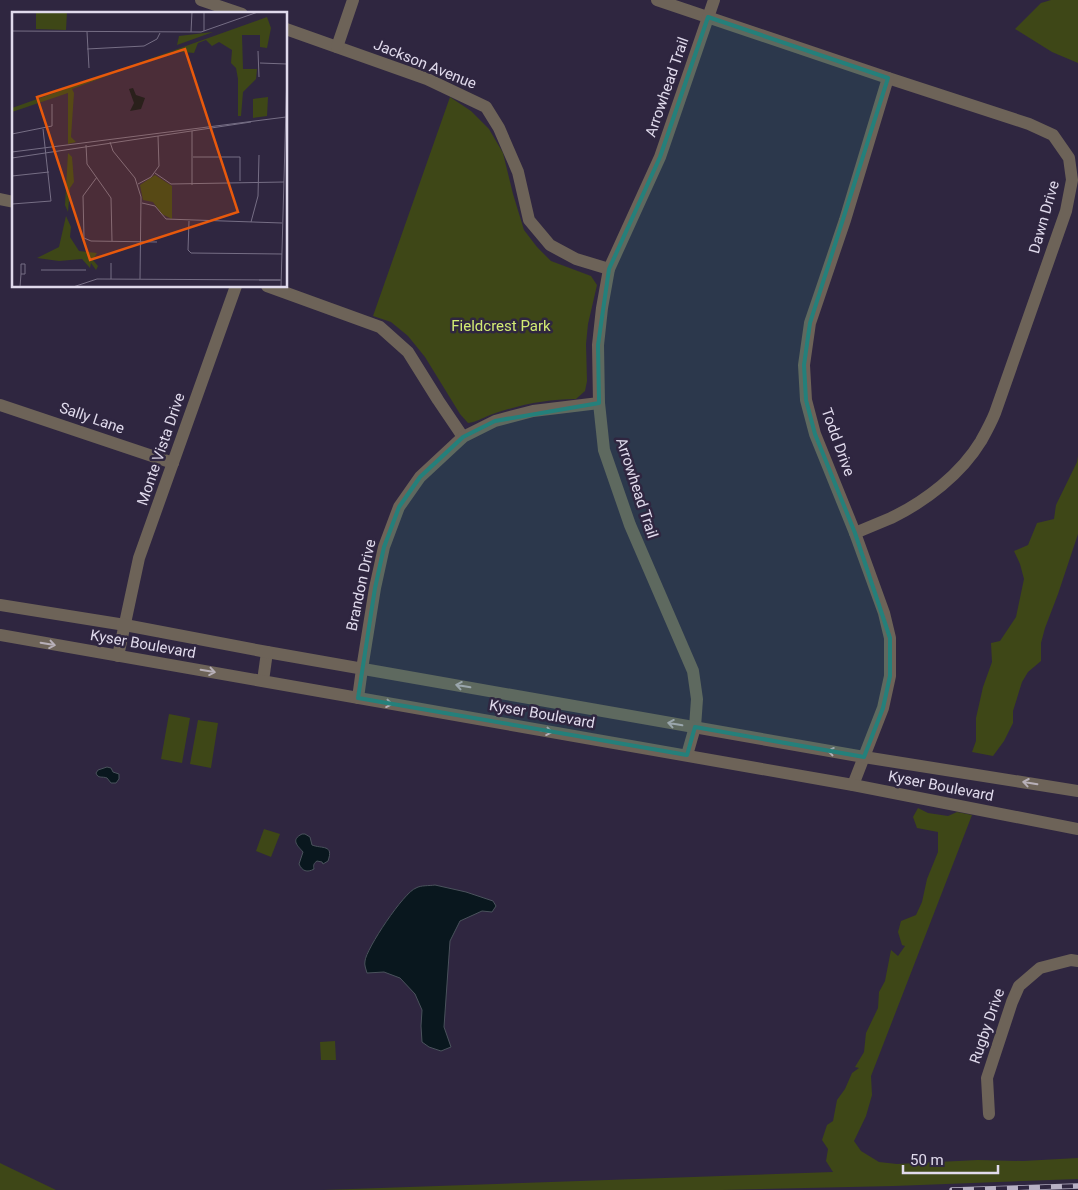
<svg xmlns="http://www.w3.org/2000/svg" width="1078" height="1190" font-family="Roboto,sans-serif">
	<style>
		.green { fill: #3e4717 }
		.water { fill: #09171e; stroke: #4a525c }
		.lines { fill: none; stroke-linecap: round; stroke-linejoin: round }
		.minor { stroke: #6d6358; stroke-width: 12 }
		.tertiary { stroke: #6d6358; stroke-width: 12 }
		.rail-casing { stroke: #b8b1c5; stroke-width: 5.5 }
		.rail { stroke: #2f2640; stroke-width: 4; stroke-dasharray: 11; stroke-linecap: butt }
		.oneway { stroke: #b8b0b8 }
		.marked { fill: #24807b; fill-opacity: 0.2; stroke: #24807b; stroke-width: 4; stroke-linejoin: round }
		.labels { text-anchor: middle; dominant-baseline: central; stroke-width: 5; stroke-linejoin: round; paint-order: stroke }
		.street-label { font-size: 15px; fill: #e0daec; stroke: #2f2640 }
		.park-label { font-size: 15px; fill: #d2eb73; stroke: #2f2640 }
		.inset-road { fill: none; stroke: #766e85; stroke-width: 1 }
		.view { fill: #e8590c; fill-opacity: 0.15; stroke: #e8590c; stroke-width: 2.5 }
		.inset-edge { fill: none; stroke: #e0daec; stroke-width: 2.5 }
	</style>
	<rect width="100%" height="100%" fill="#2f2640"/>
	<!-- green -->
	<g class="green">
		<polygon points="1051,0 1078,0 1078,63 1052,52 1015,29 1041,3"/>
		<path d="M450,97L471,111L489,129L503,153L513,194L524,230L537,247L551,261L591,276L597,285L588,324L586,344L587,381L585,391L576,399C547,399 518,405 490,415C482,418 477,422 468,423L460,414L425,357L408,336L391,322L373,316Z"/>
		<polygon points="1078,456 1078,534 1058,594 1045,628 1041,643 1041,661 1028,672 1022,682 1013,711 1013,723 1004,741 993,756 972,752 976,741 976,718 983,687 992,662 991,643 1000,641 1016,617 1024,579 1020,564 1014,551 1028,545 1037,523 1054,519 1056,505 1077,462"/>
		<polygon points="169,714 190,718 182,763 161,759"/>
		<polygon points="198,720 218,723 211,768 190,764"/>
		<polygon points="918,808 928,813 948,816 957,812 972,815 871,1076 872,1095 866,1116 854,1141 861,1151 879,1162 897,1164 978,1160 1023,1161 1078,1158 1078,1179 894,1186 723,1190 323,1190 833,1172 826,1161 828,1149 822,1140 827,1125 833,1121 837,1100 845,1089 852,1073 859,1068 855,1067 864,1052 866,1033 878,1008 879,992 885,981 891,950 898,956 905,946 902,945 898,932 901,921 916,915 922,902 927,879 938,852 938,832 917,828 913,817"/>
		<polygon points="264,829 280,834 271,857 256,851"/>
		<polygon points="335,1041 336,1060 321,1060 320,1042"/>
		<polygon points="0,1163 2,1164 56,1190 0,1190"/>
	</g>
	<!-- water -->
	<g class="water">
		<path d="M107,767L111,768L113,772L119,774V779L116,783H111L107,778C102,776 98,779 96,773L98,770Z"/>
		<path d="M302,834H305L310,837L312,845C322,849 334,844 328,861L323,864L322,862L317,861C314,863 313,865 314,869C307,873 302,871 299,864L303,852C298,846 290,840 302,834Z"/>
		<path d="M435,885L466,892L493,901L496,906L492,912L482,911L460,921L450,941L444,1027L451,1047L441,1051L429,1047L422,1042L421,1026L422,1010L415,994L400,978L384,972L367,973C366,969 364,965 365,961C366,949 404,892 416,888C421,885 429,886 435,885Z"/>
	</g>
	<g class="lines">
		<!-- minor -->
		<g class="minor">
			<polyline points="201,0 242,14"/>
			<path d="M657,0L888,78L1029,124L1053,135L1069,158L1072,180L1066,211L995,413C991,423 986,432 981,441C961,474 926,501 891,518C879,523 867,528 855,533"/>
			<polyline points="286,29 427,79 486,107 499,128 518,172 529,220 550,245 576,259 609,269"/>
			<polyline points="337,47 353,0"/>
			<polyline points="0,199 14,202"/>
			<polyline points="267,286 380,327 408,352 438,400 463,437"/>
			<polyline points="0,405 173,463"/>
			<polyline points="118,656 139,558 236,286"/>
			<polyline points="263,681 267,652"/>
			<polyline points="358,698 362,669 375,588 384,547 399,507 420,477 463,437 495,421 533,411 599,403"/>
			<polyline points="687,755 695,727 697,699 693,671 630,525 604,450 599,403 598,345 602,308 609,269 660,157 714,0"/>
			<polyline points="853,785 883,708 890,676 890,638 884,613 855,533 815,434 806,400 804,365 810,323 845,220 888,78"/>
			<polyline points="989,1114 987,1078 1012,1002 1019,986 1040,968 1071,960 1078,961"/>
		</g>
		<!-- tertiary -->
		<g class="tertiary">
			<polyline points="0,605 125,625 267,652 864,757 1078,791"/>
			<polyline points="0,635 853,785 1078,829"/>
		</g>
		<!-- rail casing -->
		<g class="rail-casing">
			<polyline id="rail" points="952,1190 1078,1186"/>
		</g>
		<!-- rail -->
		<use href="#rail" class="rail"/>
	</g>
	<!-- one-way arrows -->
	<defs><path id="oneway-shaft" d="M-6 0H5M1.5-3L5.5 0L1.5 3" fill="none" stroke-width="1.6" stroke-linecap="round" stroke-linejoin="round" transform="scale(1.25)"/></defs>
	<g class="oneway">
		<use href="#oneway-shaft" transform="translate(48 644) rotate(10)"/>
		<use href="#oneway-shaft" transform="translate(208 671) rotate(10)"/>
		<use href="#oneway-shaft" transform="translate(463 686) rotate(-170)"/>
		<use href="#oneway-shaft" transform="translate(385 703) rotate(10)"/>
		<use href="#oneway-shaft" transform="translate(675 724) rotate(-170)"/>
		<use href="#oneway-shaft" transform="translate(545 731) rotate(10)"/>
		<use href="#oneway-shaft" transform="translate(835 752) rotate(-170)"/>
		<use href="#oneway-shaft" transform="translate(1030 783) rotate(-171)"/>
	</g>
	<!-- marked area -->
	<path class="marked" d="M708,17L888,78L810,323L804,365L806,400L815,434L855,533L890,638V676L883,708L864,757L695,727L687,755L358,698L375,588L384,547L399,507L420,477L463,437L495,421L599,403L598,345L609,269L660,157Z"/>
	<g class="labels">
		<!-- street labels -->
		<g class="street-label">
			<text transform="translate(425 64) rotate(22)">Jackson Avenue</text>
			<text transform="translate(667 87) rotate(-71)">Arrowhead Trail</text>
			<text transform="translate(1044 217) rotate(-74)">Dawn Drive</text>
			<text transform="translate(92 418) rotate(19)">Sally Lane</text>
			<text transform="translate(838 442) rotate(70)">Todd Drive</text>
			<text transform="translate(161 449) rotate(-71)">Monte Vista Drive</text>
			<text transform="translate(637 488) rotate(72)">Arrowhead Trail</text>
			<text transform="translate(361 585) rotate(-78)">Brandon Drive</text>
			<text transform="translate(143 644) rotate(10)">Kyser Boulevard</text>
			<text transform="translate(542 714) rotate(10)">Kyser Boulevard</text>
			<text transform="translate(941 786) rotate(11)">Kyser Boulevard</text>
			<text transform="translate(987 1026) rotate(-71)">Rugby Drive</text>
		</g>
		<!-- park labels -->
		<g class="park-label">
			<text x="501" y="326">Fieldcrest Park</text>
		</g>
	</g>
	<!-- overview -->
	<g transform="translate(12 12)">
		<rect width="275" height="275" fill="#2f2640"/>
		<path d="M24,0H55L54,18L24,17ZM255,5L259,16L255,36L248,35V23H230L231,57H245L244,67L231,80L229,104H226V67L224,56L219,51L220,38L207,30L200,34L194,28L186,31L182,41L162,39L60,77L62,81L59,125L64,130L56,132V81L0,100V96ZM201,20L165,33L167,24ZM256,85L255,104L241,106V87ZM56,141L60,145L62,170L58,176L56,200L53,193ZM143,163L160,174V207L150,202L141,190L131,188L128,173ZM54,204L59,215L58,225L67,239L85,241L81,248L86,254L84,258L79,251L78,256L70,247L47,249L25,246L47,235Z" fill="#3e4717"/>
		<path d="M121,76L124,83L133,86L129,97L118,99L122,91L117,77Z" fill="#09171e"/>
		<path class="inset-road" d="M192,0V19M0,19L189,20L246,0M75,20L77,56M179,20L180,0M75,37L132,34L145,27L148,21M246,39L247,65M248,51L275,52M180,119V173M0,122L40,114V92M98,130L101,139L123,166L129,185L128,267M74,133L75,152L99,186L100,229M0,140L274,105M181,145H228V169M0,146L239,110M143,161L159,172L272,170M0,164L37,160M85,165L71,184L72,226L79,229L145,230M126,172L139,165L147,154L146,124M130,191L143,194L154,207L270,211M0,192L39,189L31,117M177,209L176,238L179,241L270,242M239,210L246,184L247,143M29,258H74M99,267V251M247,268H268M8,275L9,262V252H13V262H9M61,275L85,267L269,268M269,275L275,59"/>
		<path class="view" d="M173,37L226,200L78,248L25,85Z"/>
		<rect width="275" height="275" class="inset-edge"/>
	</g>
	<!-- scale -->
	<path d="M903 1165v8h95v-8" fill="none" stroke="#e0daec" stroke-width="2.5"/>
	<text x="910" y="1165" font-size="15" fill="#e0daec" stroke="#2f2640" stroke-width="4" paint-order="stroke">50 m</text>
</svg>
